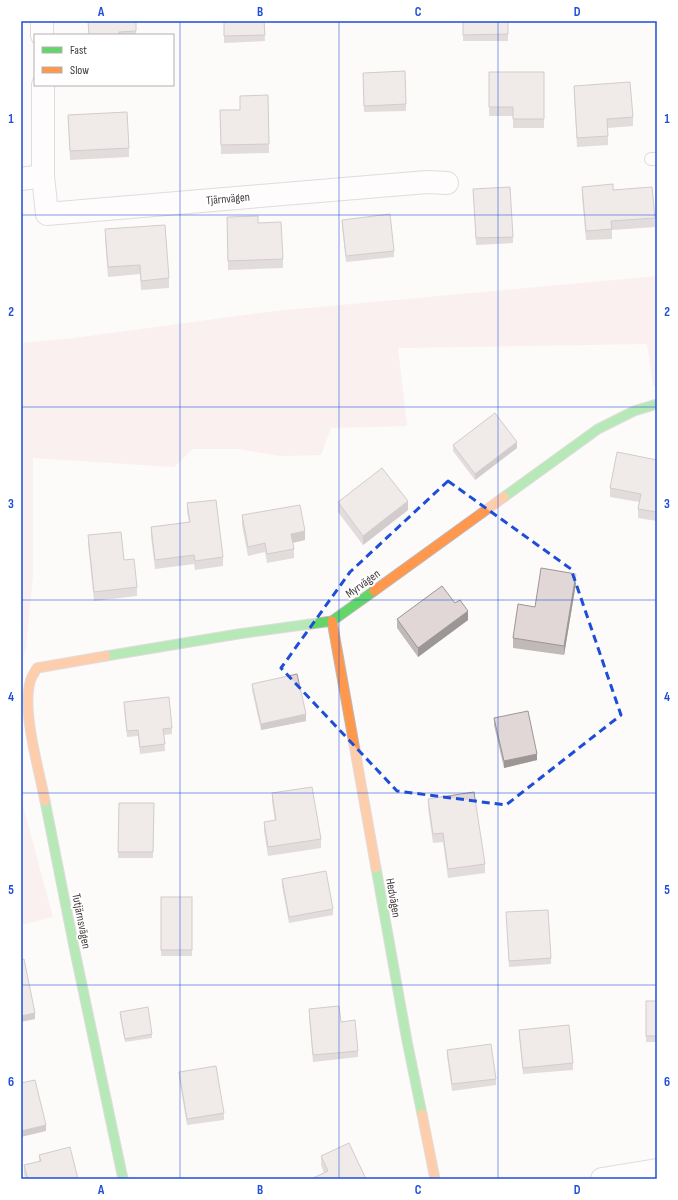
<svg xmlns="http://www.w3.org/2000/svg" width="678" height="1200" font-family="'Sofia Sans Condensed',sans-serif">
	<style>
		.green { fill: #f4e4e3 }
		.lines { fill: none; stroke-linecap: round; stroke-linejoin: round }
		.lane-casing { stroke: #beb9b9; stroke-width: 14 }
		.street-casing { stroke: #beb9b9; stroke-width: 24 }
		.fast-casing { stroke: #beb9b9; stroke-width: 11 }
		.slow-casing { stroke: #beb9b9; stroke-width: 11 }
		.lane { stroke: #fffefe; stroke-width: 12 }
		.street { stroke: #fffefe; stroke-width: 22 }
		.fast { stroke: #63d668; stroke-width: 9 }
		.slow { stroke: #ff974d; stroke-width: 9 }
		.wall { fill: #c1b9b8 }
		.shaded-wall { fill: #9d9696 }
		.building { fill: #e0d7d6; stroke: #9d9696 }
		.marked { fill: none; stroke: #1d4ed8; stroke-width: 3; stroke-dasharray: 8 5; stroke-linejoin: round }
		.grid { fill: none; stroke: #1d4ed8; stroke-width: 1; stroke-opacity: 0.55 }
		.labels { text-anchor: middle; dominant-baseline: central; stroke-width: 4; stroke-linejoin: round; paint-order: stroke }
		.street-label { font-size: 12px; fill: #423939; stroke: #fff }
		.neatline { fill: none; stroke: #1d4ed8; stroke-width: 1.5 }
		.grid-label { font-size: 13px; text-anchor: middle; font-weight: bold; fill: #1d4ed8 }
	</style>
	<rect width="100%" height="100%" fill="#fdfafa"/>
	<!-- green -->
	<g class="green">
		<polygon points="657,276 657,386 653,386 647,344 398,348 407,426 331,428 321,455 280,456 238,449 193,449 174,467 33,458 33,575 26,648 21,664 21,343 74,338 275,311"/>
		<polygon points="21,799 53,917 21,925"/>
	</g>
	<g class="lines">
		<!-- lane casing -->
		<g class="lane-casing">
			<polyline id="lane" points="651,159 657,159"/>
		</g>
		<!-- street casing -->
		<g class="street-casing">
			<g id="street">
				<polyline points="42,21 42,35"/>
				<polyline points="43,85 43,176 47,214 427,182 447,183"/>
				<polyline points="21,179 43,176"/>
				<polyline points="602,1179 657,1170"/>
			</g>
		</g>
		<!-- fast casing -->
		<g class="fast-casing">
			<g id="fast">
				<polyline points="504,497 598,429 634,411 657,404"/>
				<polyline points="106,656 238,634 332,621 374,591"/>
				<polyline points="45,801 74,947 123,1179"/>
				<polyline points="376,868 407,1041 422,1114"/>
			</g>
		</g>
		<!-- slow casing -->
		<g class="slow-casing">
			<g id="slow">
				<polyline points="374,591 504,497"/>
				<polyline points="332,621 376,868"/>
				<path d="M45,801C39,769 22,713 30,682C31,677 35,672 37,668L106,656"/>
				<polyline points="422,1114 435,1179"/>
			</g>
		</g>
		<!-- lane -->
		<use href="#lane" class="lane"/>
		<!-- street -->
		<use href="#street" class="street"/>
		<!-- fast -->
		<use href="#fast" class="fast"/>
		<!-- slow -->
		<use href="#slow" class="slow"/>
	</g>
	<!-- wall -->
	<g class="wall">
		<polygon points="136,21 136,35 88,35"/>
		<polygon points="224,21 264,21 265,41 224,43"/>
		<rect x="463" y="21" width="45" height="20"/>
		<polygon points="489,72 544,72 544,128 513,128 513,116 489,116"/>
		<polygon points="363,79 406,104 406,111 364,112"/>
		<polygon points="574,86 633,117 633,126 608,128 608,145 577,147 574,95"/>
		<polygon points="268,95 269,153 221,154 220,110 240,110"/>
		<polygon points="68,115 129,148 129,157 70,160"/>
		<polygon points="582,187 613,190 655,218 655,227 612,230 612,239 586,240 582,196"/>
		<polygon points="473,189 513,237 513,243 476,245"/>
		<polygon points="227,217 258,223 283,259 283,268 228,270"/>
		<polygon points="342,220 394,251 394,257 346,262 342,226"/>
		<polygon points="105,229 169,278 169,288 141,290 140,274 108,277 105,238"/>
		<polygon points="453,445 517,448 475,480 453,451"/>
		<polygon points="657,460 657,521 638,518 638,509 639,502 610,497 610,488"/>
		<polygon points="338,502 408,510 363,545 338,512"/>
		<polygon points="187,503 223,557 223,566 195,570 194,564 155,569 151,536 151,527 189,522 187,512"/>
		<polygon points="242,515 305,540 293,543 294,549 294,558 267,563 265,552 248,556 242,525"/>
		<polygon points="88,535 124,560 137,587 137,596 94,601 88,544"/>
		<polygon points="576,583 564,655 513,648 513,638 535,607"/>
		<polygon points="397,619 468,620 418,657 397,628"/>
		<polygon points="252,684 306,721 261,730 252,690"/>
		<polygon points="124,702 172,728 172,734 164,735 165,751 140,754 138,736 127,737 124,709"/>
		<polygon points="494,718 537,760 504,768 494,725"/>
		<polygon points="272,793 321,839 321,848 268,856 264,831 264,822 275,821 272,802"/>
		<polygon points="428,799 485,864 485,873 448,878 443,842 433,843 428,808"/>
		<polygon points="119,803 154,803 153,858 118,858"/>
		<polygon points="282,879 333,909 333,915 289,923 282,886"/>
		<rect x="161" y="897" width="31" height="59"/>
		<polygon points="506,912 551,958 551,964 509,967"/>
		<polygon points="657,1001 657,1042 646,1042 646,1036"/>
		<polygon points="309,1009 358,1051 358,1057 313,1062 309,1016"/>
		<polygon points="120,1012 152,1034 152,1038 125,1042 120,1016"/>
		<polygon points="519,1030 573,1063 573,1070 523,1074 519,1036"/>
		<polygon points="447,1050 496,1079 496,1085 452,1091 447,1056"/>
		<polygon points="179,1072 224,1113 224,1120 187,1125 179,1078"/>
		<polygon points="39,1155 78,1179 26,1179 24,1175 24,1165 39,1162"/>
		<polygon points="321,1156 366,1179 324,1173 321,1165"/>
	</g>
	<!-- shaded-wall -->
	<g class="shaded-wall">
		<polygon points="517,442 517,448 475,480 475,474"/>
		<polygon points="408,501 408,510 363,545 363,536"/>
		<polygon points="305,531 305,540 291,543 291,534"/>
		<polygon points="576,574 576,583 564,655 564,646"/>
		<polygon points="468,611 468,620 418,657 418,648"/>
		<polygon points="306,714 306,721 261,730 261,724"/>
		<polygon points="537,754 537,760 504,768 504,761"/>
		<polygon points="35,1013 35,1019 21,1022 21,1016"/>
		<polygon points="46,1125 46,1131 21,1137 21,1131"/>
	</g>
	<!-- building -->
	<g class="building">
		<polygon points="88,21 136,21 136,31 119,32 119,35 89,35"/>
		<polygon points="224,21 264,21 265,35 224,36"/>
		<polygon points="463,21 508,21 508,34 463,35"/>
		<polygon points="405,71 406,104 364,106 363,73"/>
		<polygon points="489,72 544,72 544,119 513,119 513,107 489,107"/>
		<polygon points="630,82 633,117 607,119 608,136 577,138 574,86"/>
		<polygon points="268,95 269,144 221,145 220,110 240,110 240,96"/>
		<polygon points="127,112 129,148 70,151 68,115"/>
		<polygon points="613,184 613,190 652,187 655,218 611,221 612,229 586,231 582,187"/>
		<polygon points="510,187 513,237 476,238 473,189"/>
		<polygon points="390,214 394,251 346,256 342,220"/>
		<polygon points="258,216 258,223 281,222 283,259 228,261 227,217"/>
		<polygon points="165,225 169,278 141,281 140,265 108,267 105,229"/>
		<polygon points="495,413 517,442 475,474 453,445"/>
		<polygon points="617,452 657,460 657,512 638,509 641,494 610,488"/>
		<polygon points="382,468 408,501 363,536 338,502"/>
		<polygon points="216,500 223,557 195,561 194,555 155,560 151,527 190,522 187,503"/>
		<polygon points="300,505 305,531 291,534 294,549 267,554 265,543 248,547 242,515"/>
		<polygon points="121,532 124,560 134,559 137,587 94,592 88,535"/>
		<polygon points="541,568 576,574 564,646 513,638 518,604 535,607"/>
		<polygon points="442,586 455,603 460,600 468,611 418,648 397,619"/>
		<polygon points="297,674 306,714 261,724 252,684"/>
		<polygon points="169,697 172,728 163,729 165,744 140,747 138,730 127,731 124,702"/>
		<polygon points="528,711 537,754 504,761 494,718"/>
		<polygon points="312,787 321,839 268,847 264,822 276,820 272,793"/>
		<polygon points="474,792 485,864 448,869 443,833 433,834 428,799"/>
		<polygon points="119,803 154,803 153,852 118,852"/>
		<polygon points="326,871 333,909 289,917 282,879"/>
		<rect x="161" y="897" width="31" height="53"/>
		<polygon points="548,910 551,958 509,961 506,912"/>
		<polygon points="24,959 35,1013 21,1016 21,960"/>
		<rect x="646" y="1001" width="11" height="35"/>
		<polygon points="339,1006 341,1022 355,1020 358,1051 313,1055 309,1009"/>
		<polygon points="148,1007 152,1034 125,1039 120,1012"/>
		<polygon points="569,1025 573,1063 523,1068 519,1030"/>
		<polygon points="491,1044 496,1079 452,1084 447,1050"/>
		<polygon points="216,1066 224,1113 187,1119 179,1072"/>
		<polygon points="35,1080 46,1125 21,1131 21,1083"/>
		<polygon points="349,1143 366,1179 311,1179 328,1171 321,1156"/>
		<polygon points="70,1147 78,1179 28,1179 24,1165 41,1161 39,1155"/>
	</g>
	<!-- marked area -->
	<path d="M0 0H678V1200H0ZM448,481L571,569L621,715L506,805L397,791L281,668L350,572Z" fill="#fdfafa" fill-opacity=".55" fill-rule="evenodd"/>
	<path class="marked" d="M448,481L571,569L621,715L506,805L397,791L281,668L350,572Z"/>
	<!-- grid -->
	<path class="grid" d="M180,21V1179M339,21V1179M498,21V1179M21,215H657M21,407H657M21,600H657M21,793H657M21,985H657"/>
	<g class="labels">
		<!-- street labels -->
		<g class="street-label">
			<text transform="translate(228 199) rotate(-5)">Tjärnvägen</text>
			<text transform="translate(363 584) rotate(-36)">Myrvägen</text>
			<text transform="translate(393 898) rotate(80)">Hedvägen</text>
			<text transform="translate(81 921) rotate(79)">Tutjärnsvägen</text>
		</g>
	</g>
	<!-- border -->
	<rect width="678" height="1200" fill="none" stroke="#ffffff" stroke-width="44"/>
	<!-- legend -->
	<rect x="34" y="34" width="140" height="52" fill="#ffffff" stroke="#b3b0b0"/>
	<rect x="42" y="47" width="20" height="6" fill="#63d668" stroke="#b3b0b0"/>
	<text x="70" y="54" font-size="12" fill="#423939">Fast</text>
	<rect x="42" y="67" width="20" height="6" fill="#ff974d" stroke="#b3b0b0"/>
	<text x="70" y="74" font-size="12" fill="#423939">Slow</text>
	<rect x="22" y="22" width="634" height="1156" class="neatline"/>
	<g class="grid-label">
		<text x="101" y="16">A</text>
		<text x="260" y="16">B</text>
		<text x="418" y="16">C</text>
		<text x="577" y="16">D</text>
		<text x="11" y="123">1</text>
		<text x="667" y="123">1</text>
		<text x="11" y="316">2</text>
		<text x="667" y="316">2</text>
		<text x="11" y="508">3</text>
		<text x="667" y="508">3</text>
		<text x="11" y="701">4</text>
		<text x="667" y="701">4</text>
		<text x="11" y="894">5</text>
		<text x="667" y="894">5</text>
		<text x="11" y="1086">6</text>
		<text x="667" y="1086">6</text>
		<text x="101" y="1194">A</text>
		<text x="260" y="1194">B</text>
		<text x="418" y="1194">C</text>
		<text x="577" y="1194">D</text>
	</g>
</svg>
